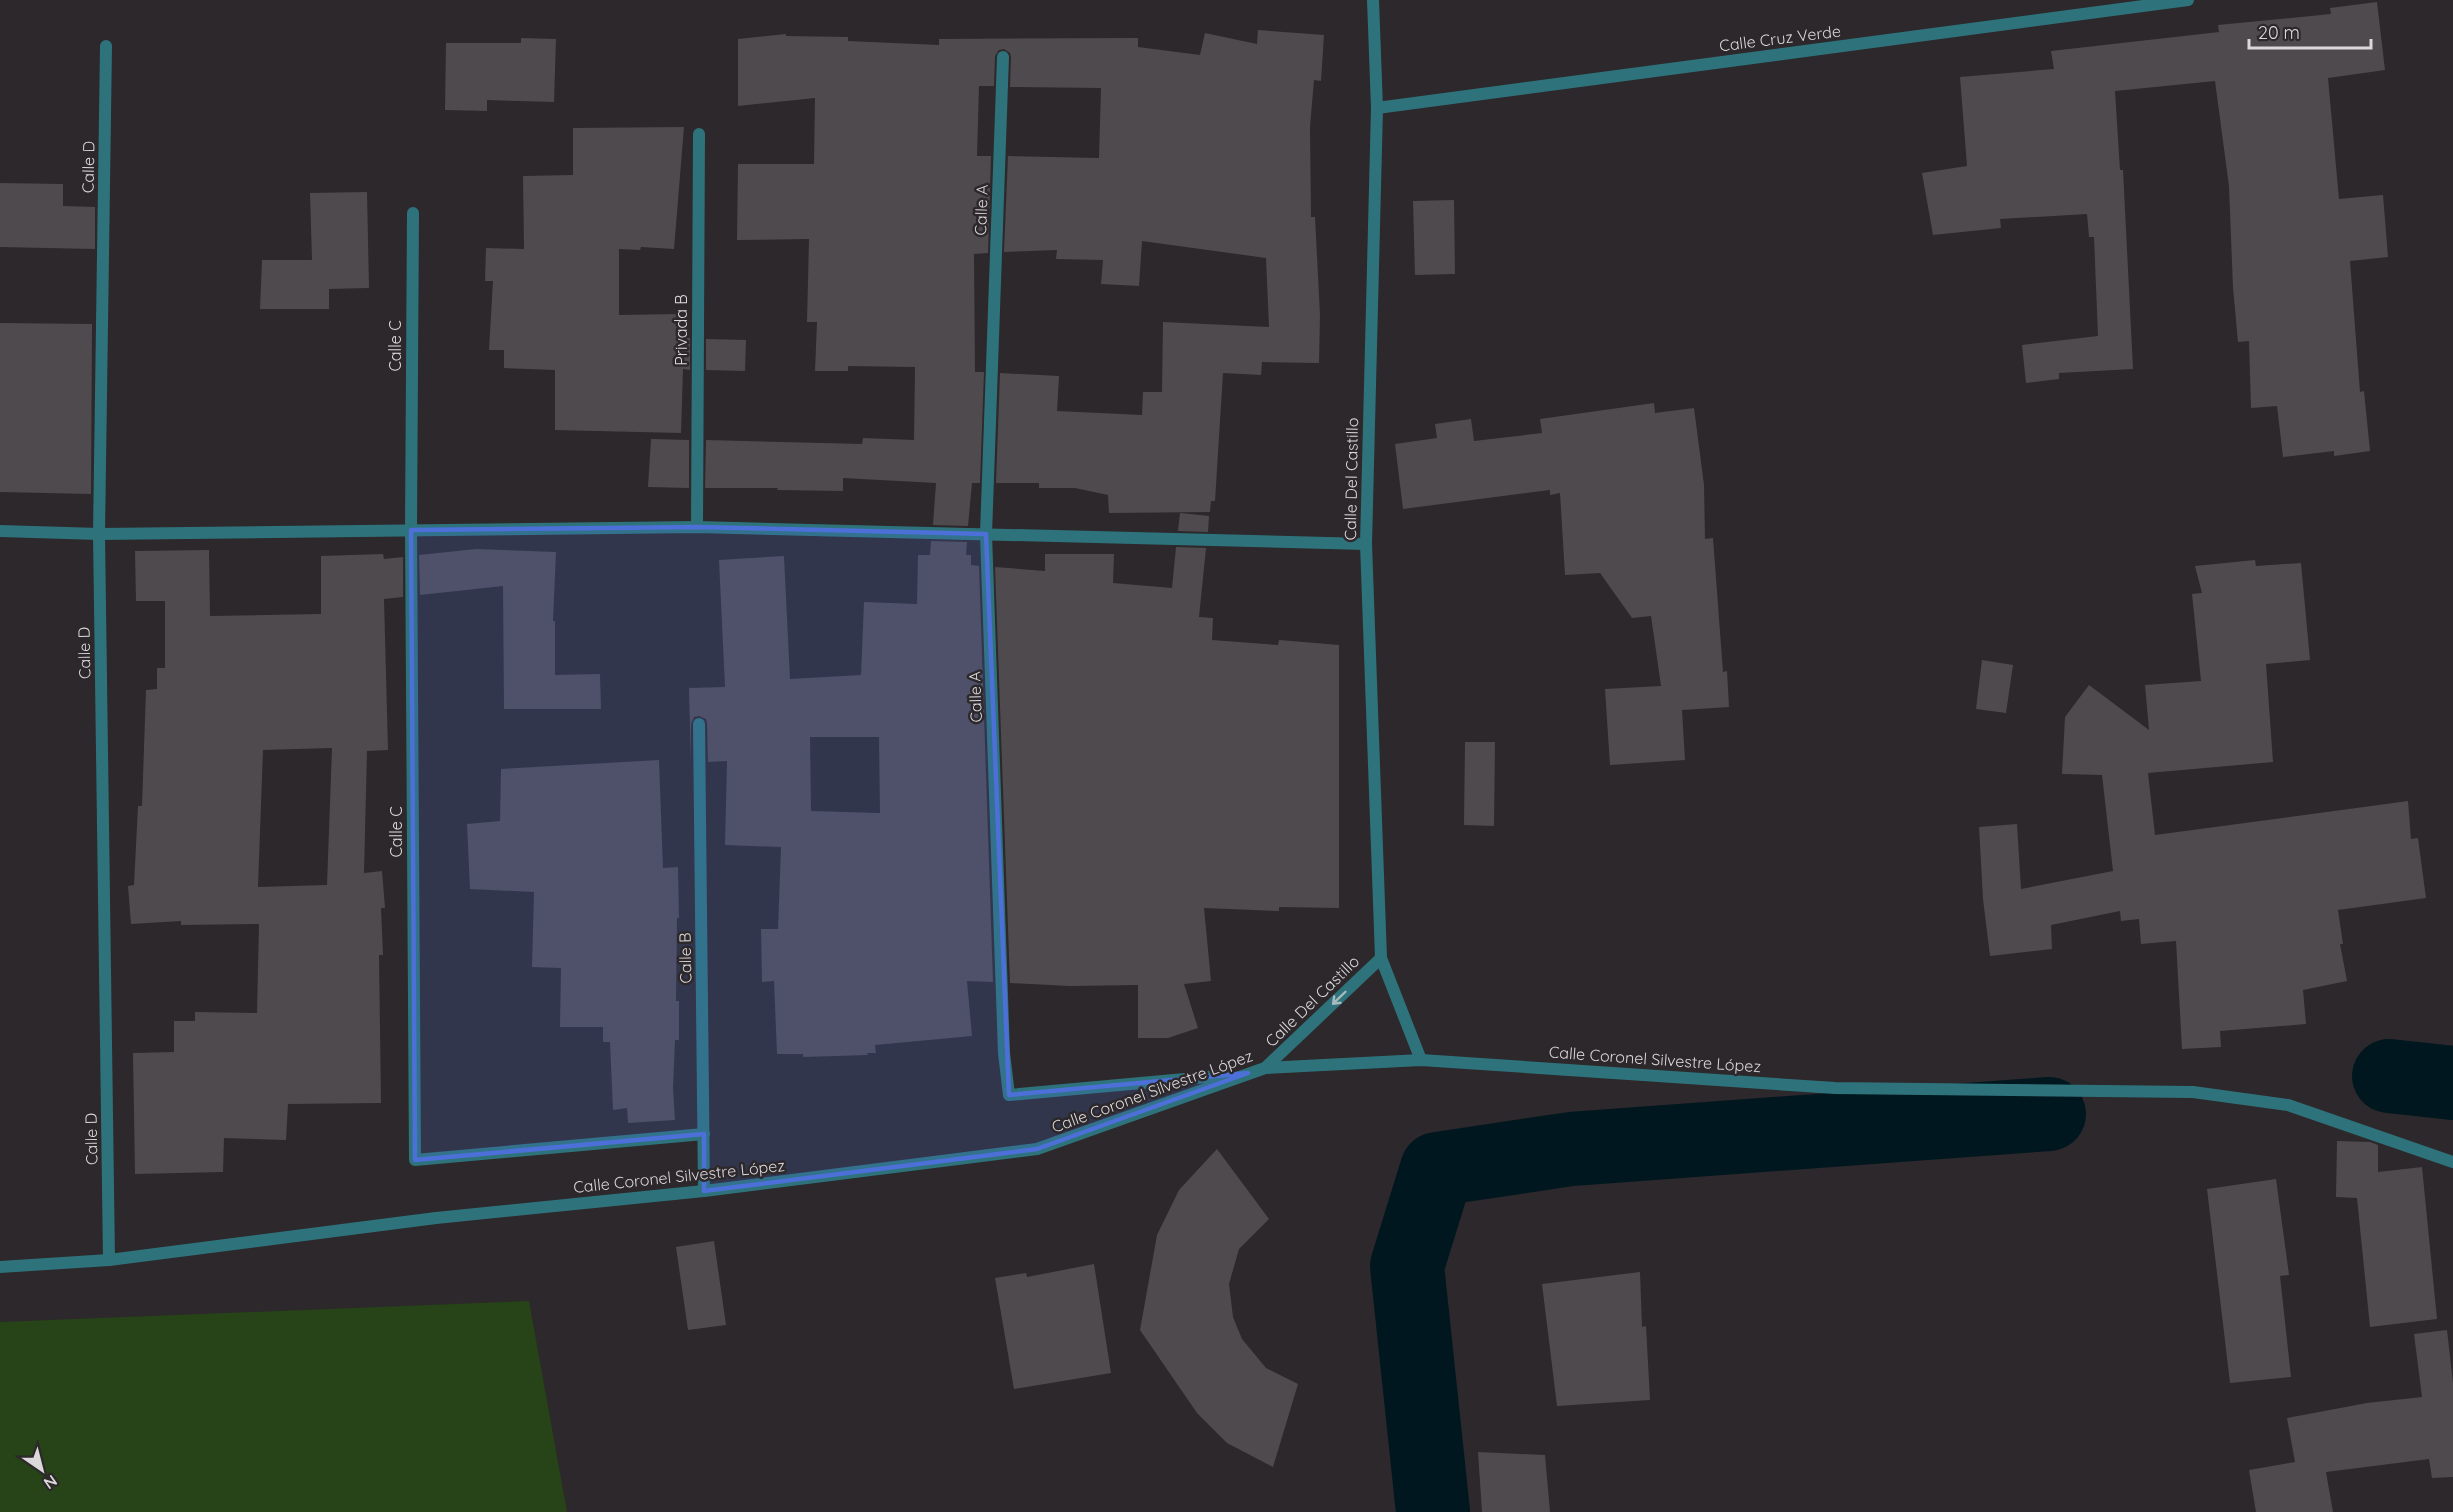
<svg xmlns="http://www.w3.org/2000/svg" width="2453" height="1512" font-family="Quicksand,sans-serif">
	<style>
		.green { fill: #274318 }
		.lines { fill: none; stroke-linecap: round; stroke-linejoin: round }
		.river { stroke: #00171f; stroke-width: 74 }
		.building { fill: #4f4a4e; fill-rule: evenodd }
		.minor { stroke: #2e737b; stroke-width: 12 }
		.oneway { stroke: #a7babe }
		.marked { fill: #4c70d8; fill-opacity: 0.2; stroke: #4c70d8; stroke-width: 4.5; stroke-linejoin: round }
		.labels { text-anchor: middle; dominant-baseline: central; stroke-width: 5; stroke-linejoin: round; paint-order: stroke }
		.street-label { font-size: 16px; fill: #dbd8da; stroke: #2c282b }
	</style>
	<rect width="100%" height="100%" fill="#2c282b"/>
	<!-- green -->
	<polygon class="green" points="529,1301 567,1512 0,1512 0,1322"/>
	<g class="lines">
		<!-- river -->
		<g class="river">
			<polyline points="2389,1076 2453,1083"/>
			<polyline points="1433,1512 1407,1266 1437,1169 1571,1149 2049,1114"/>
		</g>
	</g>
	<!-- building -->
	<g class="building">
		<polygon points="2377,2 2385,70 2328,78 2339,199 2383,195 2388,257 2350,261 2360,392 2364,391 2370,451 2334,456 2334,451 2283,457 2277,406 2251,408 2249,341 2238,342 2233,288 2229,186 2215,81 2115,91 2120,170 2123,170 2133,369 2059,373 2059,379 2026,383 2022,345 2098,336 2094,237 2089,237 2087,214 2000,219 2001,228 1933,235 1922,173 1967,166 1960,77 2054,69 2051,51 2219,32 2218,25 2331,14 2330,8"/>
		<polygon points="1258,30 1324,35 1321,81 1314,80 1310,127 1311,217 1315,217 1320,315 1319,363 1262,362 1261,375 1223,373 1215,501 1211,501 1210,512 1109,513 1108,495 1075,488 1039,488 1039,483 996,483 1000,373 1059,376 1057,411 1142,415 1143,392 1162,392 1163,322 1269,327 1266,258 1142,241 1139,286 1101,284 1103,260 1056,259 1057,250 1004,252 1008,156 1099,158 1101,88 1010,87 1011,57 1010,53 1004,49 999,50 995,56 994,86 979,86 977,156 991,156 988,253 974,254 975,372 984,372 980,483 972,483 968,526 933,525 936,483 843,478 843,491 777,490 778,488 705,488 706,440 862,444 863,438 914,440 915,367 848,366 848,371 815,371 817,322 807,322 809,239 737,240 738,164 814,164 815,98 738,106 738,39 786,34 786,36 848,37 848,41 939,45 939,39 1138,38 1138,47 1200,55 1205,33 1257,44"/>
		<polygon points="521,38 556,39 554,102 487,100 487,111 445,110 446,43 521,43"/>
		<polygon points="684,127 674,249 641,247 640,250 619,249 619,315 678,314 678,338 690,338 690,370 683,369 681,433 555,430 555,370 504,368 504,350 489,350 493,281 485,281 486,248 524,249 523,176 573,175 573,128"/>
		<polygon points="0,183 63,184 63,206 95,207 95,249 0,247"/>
		<polygon points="367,192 369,288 329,289 329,309 260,309 262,260 312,260 310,193"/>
		<polygon points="1454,200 1455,274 1415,275 1413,201"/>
		<polygon points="0,323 92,324 91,494 0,492"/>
		<polygon points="706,339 746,340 745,371 706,370"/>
		<polygon points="1654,403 1655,413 1694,408 1704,485 1705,539 1713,538 1723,672 1727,671 1729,707 1682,710 1685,760 1610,765 1605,689 1661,686 1651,616 1632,618 1600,573 1565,575 1560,493 1550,495 1550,490 1403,509 1395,444 1437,438 1435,424 1471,419 1474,441 1542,433 1540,419"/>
		<polygon points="651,439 689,440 689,488 648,487"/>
		<polygon points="1180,513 1209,516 1208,532 1178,531"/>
		<path d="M931,541L967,542L966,555H971V565L979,566L993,982L967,981L972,1036L875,1045L876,1053H867L868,1055L803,1057V1054H777L774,981L762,982L761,929H778L781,847L725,845L727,761L708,762L707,723L706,719L699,716L694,717L691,724V763L689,688L725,687L719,560L784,556L790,679L861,675L864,602L917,604L918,555H930ZM810,737H879L880,813L811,811Z"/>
		<polygon points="1176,547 1206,548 1199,617 1213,618 1212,640 1278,645 1279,640 1339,645 1339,908 1279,907 1279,911 1204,908 1211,981 1184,984 1198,1028 1168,1038 1138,1038 1138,985 1069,986 1010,983 995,567 1045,571 1045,554 1114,554 1113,583 1172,588"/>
		<polygon points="476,549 556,552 553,621 555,621 555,675 600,674 601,709 504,709 503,586 420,595 419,555"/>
		<path d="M209,550L210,616L321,614V556L383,554L384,559L403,557V597L384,599L388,750L367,751L364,873L382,871L385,908H381L383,955H379L381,1103L288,1104L286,1140L224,1138L223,1172L135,1174L133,1053L174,1052V1021H195V1012L257,1013L259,924L181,925V921L131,924L128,886L134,885L138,806H142L146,690L157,689V668H165V601H136L135,551ZM332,748L327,885L258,887L263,750Z"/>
		<polygon points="2255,560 2256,566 2301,563 2310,660 2266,664 2273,762 2148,773 2155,835 2408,801 2411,839 2418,838 2426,898 2338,910 2343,944 2340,944 2347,981 2303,990 2306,1024 2220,1031 2221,1047 2182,1049 2176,941 2141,944 2139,919 2121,921 2120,911 2051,925 2052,949 1990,956 1983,899 1979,827 2017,824 2021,889 2113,871 2102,775 2062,774 2065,717 2089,685 2149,730 2145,685 2201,681 2192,594 2202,593 2195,566"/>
		<polygon points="1982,660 2013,665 2006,713 1976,709"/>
		<polygon points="1465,742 1495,742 1494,826 1464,825"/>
		<polygon points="659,760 663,868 678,867 679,918 677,918 676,1001 679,1001 679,1040 675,1040 673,1088 675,1120 628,1123 627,1108 613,1110 610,1042 603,1042 603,1027 560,1027 561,968 532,967 534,892 470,889 467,824 500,821 501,769"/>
		<polygon points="2337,1141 2370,1142 2378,1145 2378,1172 2422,1167 2437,1319 2370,1327 2357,1198 2336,1197"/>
		<polygon points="1217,1149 1269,1219 1239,1249 1229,1284 1233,1317 1242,1339 1266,1368 1298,1384 1273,1467 1227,1443 1197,1413 1140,1330 1157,1235 1179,1190"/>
		<polygon points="2276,1179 2289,1275 2280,1276 2291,1377 2230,1383 2207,1189"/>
		<polygon points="714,1241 726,1325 688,1330 676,1247"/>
		<polygon points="1094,1264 1111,1373 1014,1389 995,1278 1026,1273 1027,1277"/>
		<polygon points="1640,1272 1642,1327 1646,1326 1650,1400 1557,1406 1542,1284"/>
		<polygon points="2447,1330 2453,1383 2453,1477 2432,1478 2429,1459 2326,1472 2333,1512 2256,1512 2249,1470 2295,1462 2287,1418 2367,1403 2422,1397 2414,1334"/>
		<polygon points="1478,1452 1545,1455 1550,1512 1482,1512"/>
	</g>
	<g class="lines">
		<!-- minor -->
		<g class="minor">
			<polyline points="1373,0 1377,108 1366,544 1381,958 1421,1060"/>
			<polyline points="106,46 99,534 109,1260"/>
			<polyline points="1003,57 986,534 1004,1053 1009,1095 1229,1075"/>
			<polyline points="1377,108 2188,0"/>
			<polyline points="413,213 411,530 415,1160 704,1134"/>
			<polyline points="697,527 699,134"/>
			<polyline points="0,531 99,534 697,527 1366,544"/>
			<polyline points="699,724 704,1191"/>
			<polyline points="1265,1068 1381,958"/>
			<polyline points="0,1267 109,1260 436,1218 704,1191 1037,1149 1265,1068 1421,1060 1835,1088 2193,1092 2288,1105 2453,1162"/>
		</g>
	</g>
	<!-- one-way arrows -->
	<defs><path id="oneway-shaft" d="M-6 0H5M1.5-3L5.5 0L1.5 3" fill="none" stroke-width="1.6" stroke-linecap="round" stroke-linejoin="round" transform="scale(1.5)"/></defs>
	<use class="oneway" href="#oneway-shaft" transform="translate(1339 998) rotate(136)"/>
	<!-- marked area -->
	<path class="marked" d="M697,527L986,534L1009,1095L1248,1073L1037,1149L704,1191V1134L415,1160L411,530Z"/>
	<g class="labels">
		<!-- street labels -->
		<g class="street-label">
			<text transform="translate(1780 38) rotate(-7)">Calle Cruz Verde</text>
			<text transform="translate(88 167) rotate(-89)">Calle D</text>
			<text transform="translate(981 210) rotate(-88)">Calle A</text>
			<text transform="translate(681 330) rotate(-90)">Privada B</text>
			<text transform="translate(395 346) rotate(-90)">Calle C</text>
			<text transform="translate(1351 479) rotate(-89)">Calle Del Castillo</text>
			<text transform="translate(84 653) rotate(-91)">Calle D</text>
			<text transform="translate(975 697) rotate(-92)">Calle A</text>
			<text transform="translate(396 832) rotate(-90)">Calle C</text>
			<text transform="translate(685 958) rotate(-91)">Calle B</text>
			<text transform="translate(1312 1001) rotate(-44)">Calle Del Castillo</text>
			<text transform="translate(1655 1059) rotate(4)">Calle Coronel Silvestre López</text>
			<text transform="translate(1152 1091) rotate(-20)">Calle Coronel Silvestre López</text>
			<text transform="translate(91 1139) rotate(-91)">Calle D</text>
			<text transform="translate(679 1176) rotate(-6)">Calle Coronel Silvestre López</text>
		</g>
	</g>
	<!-- north arrow -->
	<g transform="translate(42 1470) rotate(145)" stroke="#2c282b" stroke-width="4.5" paint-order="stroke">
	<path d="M0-4.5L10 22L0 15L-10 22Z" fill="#dbd8da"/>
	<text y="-9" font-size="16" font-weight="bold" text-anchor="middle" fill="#dbd8da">N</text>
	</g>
	<!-- scale -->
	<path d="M2249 39v9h122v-9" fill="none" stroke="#dbd8da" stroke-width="3"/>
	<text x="2258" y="39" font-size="18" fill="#dbd8da" stroke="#2c282b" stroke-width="4.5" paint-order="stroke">20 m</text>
</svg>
